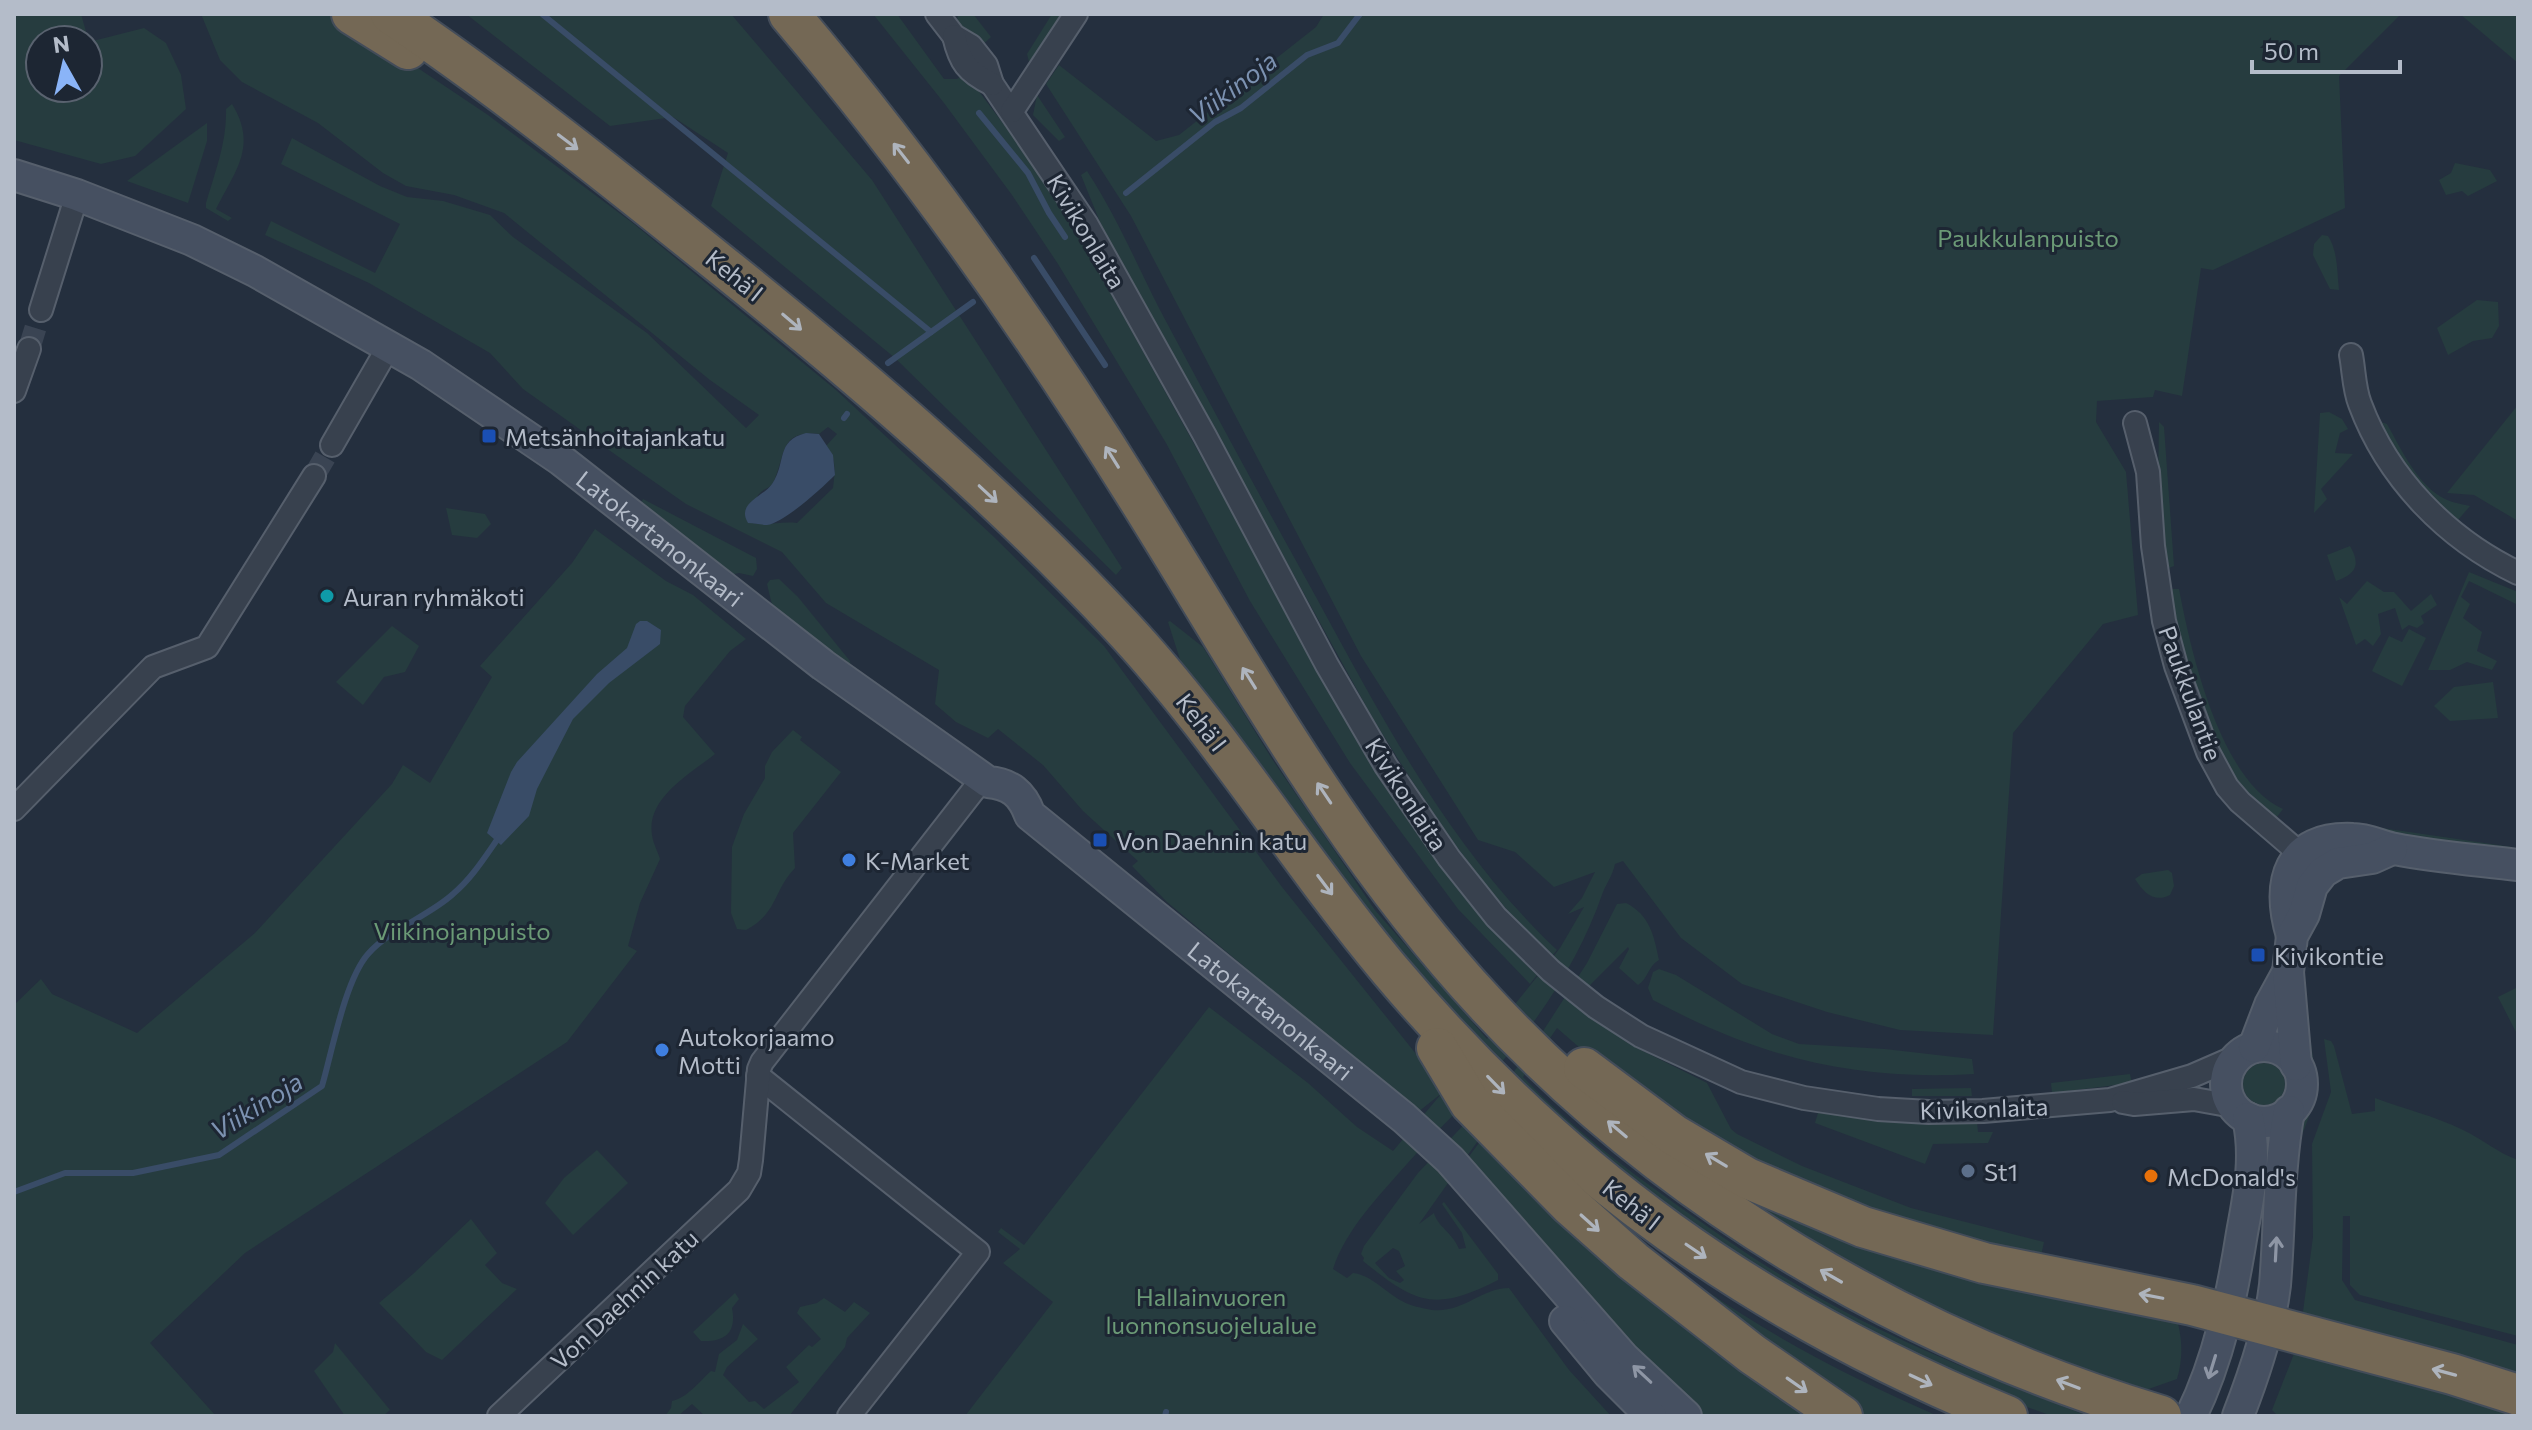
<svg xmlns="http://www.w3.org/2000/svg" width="2532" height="1430" font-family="Commissioner,sans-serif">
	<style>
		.green { fill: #263c3f; fill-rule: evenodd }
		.water { fill: #394c67 }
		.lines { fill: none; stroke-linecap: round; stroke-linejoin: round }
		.stream { stroke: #394c67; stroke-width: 6 }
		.street-tunnel { stroke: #3a4453; stroke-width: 22; stroke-dasharray: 22 11; stroke-linecap: butt }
		.street-casing { stroke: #565f6c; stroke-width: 26 }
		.secondary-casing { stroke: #565f6c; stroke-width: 34 }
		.highway-casing { stroke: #434c59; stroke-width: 44 }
		.street { stroke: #38414e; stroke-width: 22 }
		.secondary { stroke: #465061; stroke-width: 30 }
		.highway { stroke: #746855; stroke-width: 40 }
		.oneway { stroke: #aeb4bd }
		.oneway2 { stroke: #8e96a5 }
		.transit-dot { fill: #1a4fb4; stroke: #1d2633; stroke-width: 3 }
		.culture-dot { fill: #0f9aa8; stroke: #1d2633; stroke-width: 3 }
		.shop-dot { fill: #3f7fe0; stroke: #1d2633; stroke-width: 3 }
		.service-dot { fill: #5c6f8a; stroke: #1d2633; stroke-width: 3 }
		.food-dot { fill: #e8710a; stroke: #1d2633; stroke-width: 3 }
		.labels { text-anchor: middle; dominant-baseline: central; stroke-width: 6; stroke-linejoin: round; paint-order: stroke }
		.street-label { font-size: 24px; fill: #b4bcc9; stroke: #1d2633 }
		.park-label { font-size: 24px; fill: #6b9a76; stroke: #1d2633 }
		.poi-label { font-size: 24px; fill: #b4bcc9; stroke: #1d2633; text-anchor: start }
		.water-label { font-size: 26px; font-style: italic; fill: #7c92b1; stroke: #1d2633 }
	</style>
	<rect width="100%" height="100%" fill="#242f3e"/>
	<!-- green -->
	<g class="green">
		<path d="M14,14H81L89,42L144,28L166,43L181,75L186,109L135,156L101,164L14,140ZM40,40H88V88H40Z"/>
		<path d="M201,14H327L385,46L488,115L634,224L836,390L993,536L1104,646L1282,887L1445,1090L1452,1021L1184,672L1168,622L1170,621L1203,647L1272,759L1375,910L1487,1039L1560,948L1584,907L1568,914L1582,898L1595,872L1554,887L1515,852L1478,840L1361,656L1131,216L1046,84L1059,65L1156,141L1179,135L1316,27L1324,14H2401L2339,76L2345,208L2213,270L2201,268L2182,396L2155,390L2153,397L2097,401L2096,422L2126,472L2138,615L2103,624L2013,733L1993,1035L1900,1030L1827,1012L1742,984L1681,938L1623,861L1615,864C1613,874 1607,883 1603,892C1582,954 1544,1013 1501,1063C1471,1099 1437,1130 1406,1165C1379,1196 1346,1229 1333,1269L1347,1278L1353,1273C1372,1275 1386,1293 1402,1301C1410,1306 1422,1308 1432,1310C1464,1313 1481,1288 1509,1288L1569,1370L1611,1416H965L1053,1302L1003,1263L1020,1249L998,1232L1001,1228L1024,1245L1209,1007L1308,1083L1357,1127L1393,1151L1442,1093L1418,1112L1167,902L1132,866L1138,861L1083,811L1043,765L998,729L988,738L956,722L935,704L939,670L826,603L782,552L686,504L623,460L523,389L490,353L369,283L265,235L271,221L375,273L400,224L281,164L292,138L380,186L407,197L443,201L490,215L513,237L647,333L746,428L759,415L710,380L504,213L454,195L406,186L383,173L318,123L242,82L220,60ZM828,427L837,434L826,446C837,459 835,471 833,488L797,523C781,521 768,526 752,523C754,514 753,499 760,493C765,488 771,488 774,481C786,453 780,430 819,434Z"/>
		<polygon points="466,14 731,14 872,180 1122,568 1116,575 895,358 711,206 728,153 673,117 610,126"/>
		<path d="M873,14H897L944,79H957L965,73L1039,171L1078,234L1366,755C1416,834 1468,911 1537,975L1530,984L1458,909L1350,763L1250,601L1166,443L1058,264L1012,195L944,103Z"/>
		<polygon points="958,14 973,14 991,37 979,48 957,21"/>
		<polygon points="1052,14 1062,14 1029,62 1027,54"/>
		<polygon points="2460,14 2518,14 2518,63"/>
		<polygon points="1037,95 1065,137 1059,141 1033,115"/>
		<path d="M232,104C258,146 235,171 216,209L232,218L228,221L206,208V203C215,172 227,142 226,109Z"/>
		<polygon points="207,123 207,141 188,203 127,181"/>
		<polygon points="2455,163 2490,170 2497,181 2468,196 2462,191 2446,195 2439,180 2451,173"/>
		<path d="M1087,171C1116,215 1136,263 1160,310C1211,406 1263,502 1316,597C1384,722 1452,851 1557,950L1552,956C1478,887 1425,803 1372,717L1102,227L1081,175Z"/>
		<path d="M2322,235L2328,236C2338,251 2337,272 2339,290L2330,289L2313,255L2314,244Z"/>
		<polygon points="2477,300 2498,302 2499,326 2492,338 2473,341 2448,355 2437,328"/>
		<polygon points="2518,405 2518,521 2474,495 2447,493"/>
		<polygon points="2329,412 2342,419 2348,429 2340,433 2335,453 2353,454 2321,489 2327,499 2314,513 2320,413"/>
		<path d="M2378,421L2387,424C2401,449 2418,486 2445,499C2453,503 2462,504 2470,506L2458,520L2452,521C2422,491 2398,459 2378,421Z"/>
		<polygon points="2159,422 2164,427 2174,566 2166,569 2158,495"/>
		<polygon points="643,499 756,558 757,569 753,576 739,573 730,575 639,507"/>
		<polygon points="446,508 485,514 491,524 477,538 452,535"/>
		<path d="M595,529L666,581L693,595L746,639L730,651L685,706L683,717L715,754C690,774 646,798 652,835C653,843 658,852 660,859L640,903L628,946L637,951L567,1042L245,1253L150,1343L216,1416H14V1005L41,979L52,994L137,1033L255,933L392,784L403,765L430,783L492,677L480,666L572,563Z"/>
		<path d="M2350,546C2361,565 2356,574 2336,581L2327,555Z"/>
		<polygon points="2469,572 2518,592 2518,605 2469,581 2461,597 2470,604 2463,618 2482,632 2477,651 2497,661 2492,670 2467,662 2450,670 2428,670"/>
		<polygon points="779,579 798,597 850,661 851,668 773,609 767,584 770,580"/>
		<polygon points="2367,581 2384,592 2394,592 2411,611 2431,594 2437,605 2421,616 2424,623 2417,628 2409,625 2402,630 2395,608 2378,614 2381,634 2373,646 2365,639 2356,645 2339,597 2347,604"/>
		<path d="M2170,589H2179C2191,652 2220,781 2283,809L2276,818C2263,807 2249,797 2239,784C2204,739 2181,645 2170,589Z"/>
		<polygon points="392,626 419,646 405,672 384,677 363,705 336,682"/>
		<polygon points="2409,629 2426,638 2402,686 2372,671 2389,636 2402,642"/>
		<polygon points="2493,682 2498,718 2450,721 2434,706 2454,687"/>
		<path d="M793,730L802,737L800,740L841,772L793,833L795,868C773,891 778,913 746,930L737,929L731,913L732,847L744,814L765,778V766L772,752Z"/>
		<polygon points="2368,826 2512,847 2511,854 2366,834"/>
		<path d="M2168,870L2172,873L2174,886L2170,895C2154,903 2144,893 2135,879L2142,874Z"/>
		<path d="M1626,903C1650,915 1654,936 1659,960C1648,966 1648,979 1638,985L1619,968L1629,949L1628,947L1592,983L1574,1005L1631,1045L1707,1083L1731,1129L1737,1134L1802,1166L1911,1208L2044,1242L2041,1256L1910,1227L1733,1153L1588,1055L1557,1028L1523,1077C1568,1125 1623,1167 1677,1205C1714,1231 1750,1257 1789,1280C1882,1337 1986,1377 2088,1416H2052L1968,1386L1723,1254L1516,1087L1419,1224L1434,1213C1437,1226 1453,1233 1459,1249L1466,1248L1462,1233L1442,1204L1444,1202L1498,1274V1280C1434,1313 1415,1303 1363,1261L1364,1258L1361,1254L1364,1246L1418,1173L1512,1074L1534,1045L1587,963L1617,904ZM1393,1248L1399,1251L1405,1266L1396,1271L1404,1280L1400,1283L1389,1278L1375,1263Z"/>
		<path d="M1659,969L1676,975L1772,1034L1799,1044L1885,1049L1972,1059L1974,1074C1852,1081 1759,1057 1653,1000L1648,988L1653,972Z"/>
		<polygon points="2518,987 2518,1036 2498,997"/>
		<polygon points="2302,1036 2310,1037 2318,1092 2298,1146 2303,1116 2313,1089"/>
		<path d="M2324,1039L2331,1041L2334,1046L2352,1114L2375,1111V1098C2404,1109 2435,1116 2463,1130C2482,1139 2498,1153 2518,1160V1336L2360,1295L2350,1285V1216H2343L2342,1280L2355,1300L2518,1345V1382L2302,1319L2313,1237L2312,1144L2331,1092Z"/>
		<circle cx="2264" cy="1084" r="21"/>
		<polygon points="2130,1074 2132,1083 2052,1093 2051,1083"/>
		<polygon points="1971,1088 1972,1096 1912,1096 1912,1089"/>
		<polygon points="1818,1113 1907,1122 1977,1122 1978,1132 1993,1132 1988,1143 1933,1144 1925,1164 1815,1123"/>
		<polygon points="1484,1136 1809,1416 1700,1416 1681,1400 1465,1162"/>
		<polygon points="597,1150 628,1183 573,1235 545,1203 564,1178"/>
		<path d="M1699,1171L2175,1312C2182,1336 2184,1355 2177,1379L2143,1391L2126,1387L1952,1319L1817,1247Z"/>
		<polygon points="471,1219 497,1253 485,1265 502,1283 517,1289 442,1360 426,1352 379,1303 413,1274"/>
		<path d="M1638,1242C1673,1267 1708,1293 1745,1316C1806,1355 1872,1387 1938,1416H1857Z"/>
		<path d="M735,1293L739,1299L732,1308C737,1334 724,1342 701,1341L693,1332Z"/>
		<path d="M824,1298L845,1312L854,1302L870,1313L847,1338L845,1347L789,1416H705L692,1404L678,1416H665L671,1408L672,1401C687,1398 699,1382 711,1371L715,1372L719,1354L737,1340L743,1324L758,1339L727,1367L723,1375L749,1402L755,1401L764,1409L799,1382L786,1367L809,1345L812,1347L821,1339L797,1313L800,1307L817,1303Z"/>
		<polygon points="335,1343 390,1410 383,1416 345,1416 314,1371 333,1352"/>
		<polygon points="2297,1346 2518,1408 2518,1416 2278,1416 2272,1410"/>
	</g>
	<!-- water -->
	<g class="water">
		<path d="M806,433L819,434L833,455L835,475C822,488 784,523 767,525C761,525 754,523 748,523C736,503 763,497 772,484C787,462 775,441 806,433Z"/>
		<polygon points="640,621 647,621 661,630 660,644 609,683 573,719 537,789 529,816 501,845 487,833 511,772 517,762 597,674 627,648 636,624"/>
	</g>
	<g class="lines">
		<!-- stream -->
		<g class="stream">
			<polyline points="542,14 931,332"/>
			<polyline points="979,113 1028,173 1049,213 1065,237"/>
			<polyline points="1126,193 1215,122 1241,108 1307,55 1338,43 1360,14"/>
			<polyline points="1034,258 1105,365"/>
			<polyline points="888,363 973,302"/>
			<polyline points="844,418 847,414"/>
			<path d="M14,1192L65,1173H133L219,1155L322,1086C332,1052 345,980 368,954C390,929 429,916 453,894C472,878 485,857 499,837"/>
			<polyline points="1165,1416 1166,1412"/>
		</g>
		<!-- street-tunnel -->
		<g class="street-tunnel">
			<polyline points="29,349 41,310"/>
			<polyline points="314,476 332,445"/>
		</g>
		<!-- street casing -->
		<g class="street-casing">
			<g id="street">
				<polyline points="937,14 954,36 971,46 986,65 992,84 1087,225 1205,436 1327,665 1386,766 1449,858 1496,917 1551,971 1596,1007 1641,1036 1741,1082 1804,1098 1878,1109 1929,1112 1983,1111 2110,1100 2192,1076 2238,1056"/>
				<path d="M954,36C960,62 967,72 992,84"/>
				<polyline points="1012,111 1076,14"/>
				<polyline points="41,310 77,195"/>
				<path d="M2351,355C2354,371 2354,389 2360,404C2388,479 2447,539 2518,573"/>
				<polyline points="14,391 29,349"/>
				<polyline points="2135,423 2148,472 2153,546 2164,621 2176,666 2208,752 2227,787 2240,802 2310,862"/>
				<polyline points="332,445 389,346"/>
				<polyline points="14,809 153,667 207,647 314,476"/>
				<polyline points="758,1076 978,1252 849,1416"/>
				<polyline points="2123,1102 2134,1104 2194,1099 2233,1106"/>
				<polyline points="499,1416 739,1190 749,1173 751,1160 759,1069 762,1062 983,778"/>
			</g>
		</g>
		<!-- secondary casing -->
		<g class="secondary-casing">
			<g id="secondary">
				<path id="s1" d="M14,175L77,195L192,240L255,271L421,365L561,460L823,665L988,782C1010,784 1022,793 1030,815L1404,1118L1450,1160L1624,1358L1686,1416"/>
				<path d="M2292,936C2276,882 2288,836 2353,839C2368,839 2380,846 2395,849C2435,857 2477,860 2518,865"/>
				<circle cx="2264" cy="1084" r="38"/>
				<polyline points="2254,1047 2270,1005 2288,972"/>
				<polyline points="2296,1065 2288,972 2292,936 2304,914 2312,886 2323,872 2338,863 2372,858 2392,849"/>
				<polyline points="1565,1321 1608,1373 1651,1416"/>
				<path d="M2191,1416C2219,1359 2232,1296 2242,1233C2249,1194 2257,1158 2248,1118"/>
				<path d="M2238,1416C2254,1375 2270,1329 2275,1285C2280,1225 2278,1172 2289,1111"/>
			</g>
		</g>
		<!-- highway casing -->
		<g class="highway-casing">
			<g id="highway">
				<polyline points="352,14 408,49"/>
				<path d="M391,14C505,91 612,177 719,263C860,376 999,495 1122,627C1221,733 1296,858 1389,969C1563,1176 1757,1314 2007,1416"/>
				<path d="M789,14C918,166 1033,329 1138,498C1246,671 1347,855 1487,1005C1670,1201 1905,1339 2161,1416"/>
				<polyline points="1437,1048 1470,1103 1570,1205 1633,1261 1752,1354 1842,1416"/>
				<polyline points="1584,1068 1674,1135 1747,1178 1863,1227 1984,1263 2192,1305 2452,1374 2518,1395"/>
			</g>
		</g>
		<!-- street -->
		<use href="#street" class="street"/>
		<!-- secondary -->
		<use href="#secondary" class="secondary"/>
		<!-- highway -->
		<use href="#highway" class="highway"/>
	</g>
	<!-- one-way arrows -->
	<defs><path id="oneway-shaft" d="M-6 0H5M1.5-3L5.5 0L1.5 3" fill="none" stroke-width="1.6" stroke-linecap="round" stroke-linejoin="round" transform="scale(2)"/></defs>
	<g class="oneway">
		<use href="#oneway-shaft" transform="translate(568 142) rotate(37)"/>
		<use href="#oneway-shaft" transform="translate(901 153) rotate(-128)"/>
		<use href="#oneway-shaft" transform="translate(792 322) rotate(40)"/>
		<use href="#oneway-shaft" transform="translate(1112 457) rotate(-122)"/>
		<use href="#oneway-shaft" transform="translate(988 494) rotate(43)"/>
		<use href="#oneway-shaft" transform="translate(1249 678) rotate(-122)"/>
		<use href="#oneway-shaft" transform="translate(1324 793) rotate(-124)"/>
		<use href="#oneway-shaft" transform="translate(1325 885) rotate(53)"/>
		<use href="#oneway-shaft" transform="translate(1496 1085) rotate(46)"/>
		<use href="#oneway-shaft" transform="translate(1617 1129) rotate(-140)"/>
		<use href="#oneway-shaft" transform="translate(1716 1160) rotate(-149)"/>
		<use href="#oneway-shaft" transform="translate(1590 1223) rotate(42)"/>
		<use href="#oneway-shaft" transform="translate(1696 1251) rotate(34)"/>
		<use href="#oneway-shaft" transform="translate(1831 1276) rotate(-150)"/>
		<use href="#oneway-shaft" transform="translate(2151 1296) rotate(-169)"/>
		<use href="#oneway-shaft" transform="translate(2444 1372) rotate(-165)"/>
		<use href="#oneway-shaft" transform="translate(1921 1380) rotate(25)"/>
		<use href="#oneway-shaft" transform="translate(2068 1384) rotate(-159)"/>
		<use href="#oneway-shaft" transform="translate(1797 1385) rotate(35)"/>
	</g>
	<g class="oneway2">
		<use href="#oneway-shaft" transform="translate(2276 1249) rotate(-87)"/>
		<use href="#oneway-shaft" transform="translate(2212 1367) rotate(107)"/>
		<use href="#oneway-shaft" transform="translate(1642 1374) rotate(-137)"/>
	</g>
	<!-- markers -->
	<g class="transit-dot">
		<rect x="481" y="428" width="16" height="16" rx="4"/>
		<rect x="1092" y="832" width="16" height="16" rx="4"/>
		<rect x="2250" y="947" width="16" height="16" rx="4"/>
	</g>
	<circle class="culture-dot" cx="327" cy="596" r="8"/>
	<g class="shop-dot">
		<circle cx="849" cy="860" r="8"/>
		<circle cx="662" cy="1050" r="8"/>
	</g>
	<circle class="service-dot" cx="1968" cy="1171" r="8"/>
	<circle class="food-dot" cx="2151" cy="1176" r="8"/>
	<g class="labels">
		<!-- street labels -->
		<g class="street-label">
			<text transform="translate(1087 231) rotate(59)">Kivikonlaita</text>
			<text transform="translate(735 275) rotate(39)">Kehä I</text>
			<text stroke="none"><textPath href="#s1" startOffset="746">Latokartanonkaari</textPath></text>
			<text transform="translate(2191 693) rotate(70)">Paukkulantie</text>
			<text transform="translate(1202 722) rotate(52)">Kehä I</text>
			<text transform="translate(1407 794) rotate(57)">Kivikonlaita</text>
			<text stroke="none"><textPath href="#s1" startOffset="1522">Latokartanonkaari</textPath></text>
			<text transform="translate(1984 1108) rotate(-2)">Kivikonlaita</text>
			<text transform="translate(1632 1204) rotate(38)">Kehä I</text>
			<text transform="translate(624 1299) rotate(-43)">Von Daehnin katu</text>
		</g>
		<!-- park labels -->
		<g class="park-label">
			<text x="2028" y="237">Paukkulanpuisto</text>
			<text x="462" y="930">Viikinojanpuisto</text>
			<text x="1211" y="1296">Hallainvuoren<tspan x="1211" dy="28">luonnonsuojelualue</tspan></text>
		</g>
		<!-- poi labels -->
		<g class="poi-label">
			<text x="505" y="436">Metsänhoitajankatu</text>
			<text x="343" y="596">Auran ryhmäkoti</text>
			<text x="1116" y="840">Von Daehnin katu</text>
			<text x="865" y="860">K-Market</text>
			<text x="2274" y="955">Kivikontie</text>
			<text x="678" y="1036">Autokorjaamo<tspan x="678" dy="28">Motti</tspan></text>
			<text x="1984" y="1171">St1</text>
			<text x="2167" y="1176">McDonald's</text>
		</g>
		<!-- water labels -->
		<g class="water-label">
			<text transform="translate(1232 87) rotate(-37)">Viikinoja</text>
			<text transform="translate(256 1105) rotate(-32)">Viikinoja</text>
		</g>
	</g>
	<!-- border -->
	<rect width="2532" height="1430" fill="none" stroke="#b4bcc9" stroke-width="32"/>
	<!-- north arrow -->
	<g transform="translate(64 64) rotate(352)"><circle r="38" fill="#1d2633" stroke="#59626f" stroke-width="2"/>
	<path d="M0-6L14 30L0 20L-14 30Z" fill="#8ab4f8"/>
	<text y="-12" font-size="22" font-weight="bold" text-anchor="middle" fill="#b4bcc9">N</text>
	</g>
	<!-- scale -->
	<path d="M2252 60v12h148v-12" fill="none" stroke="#b4bcc9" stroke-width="4"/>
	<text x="2264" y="60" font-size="24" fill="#b4bcc9" stroke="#1d2633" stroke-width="6" paint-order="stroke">50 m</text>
</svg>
